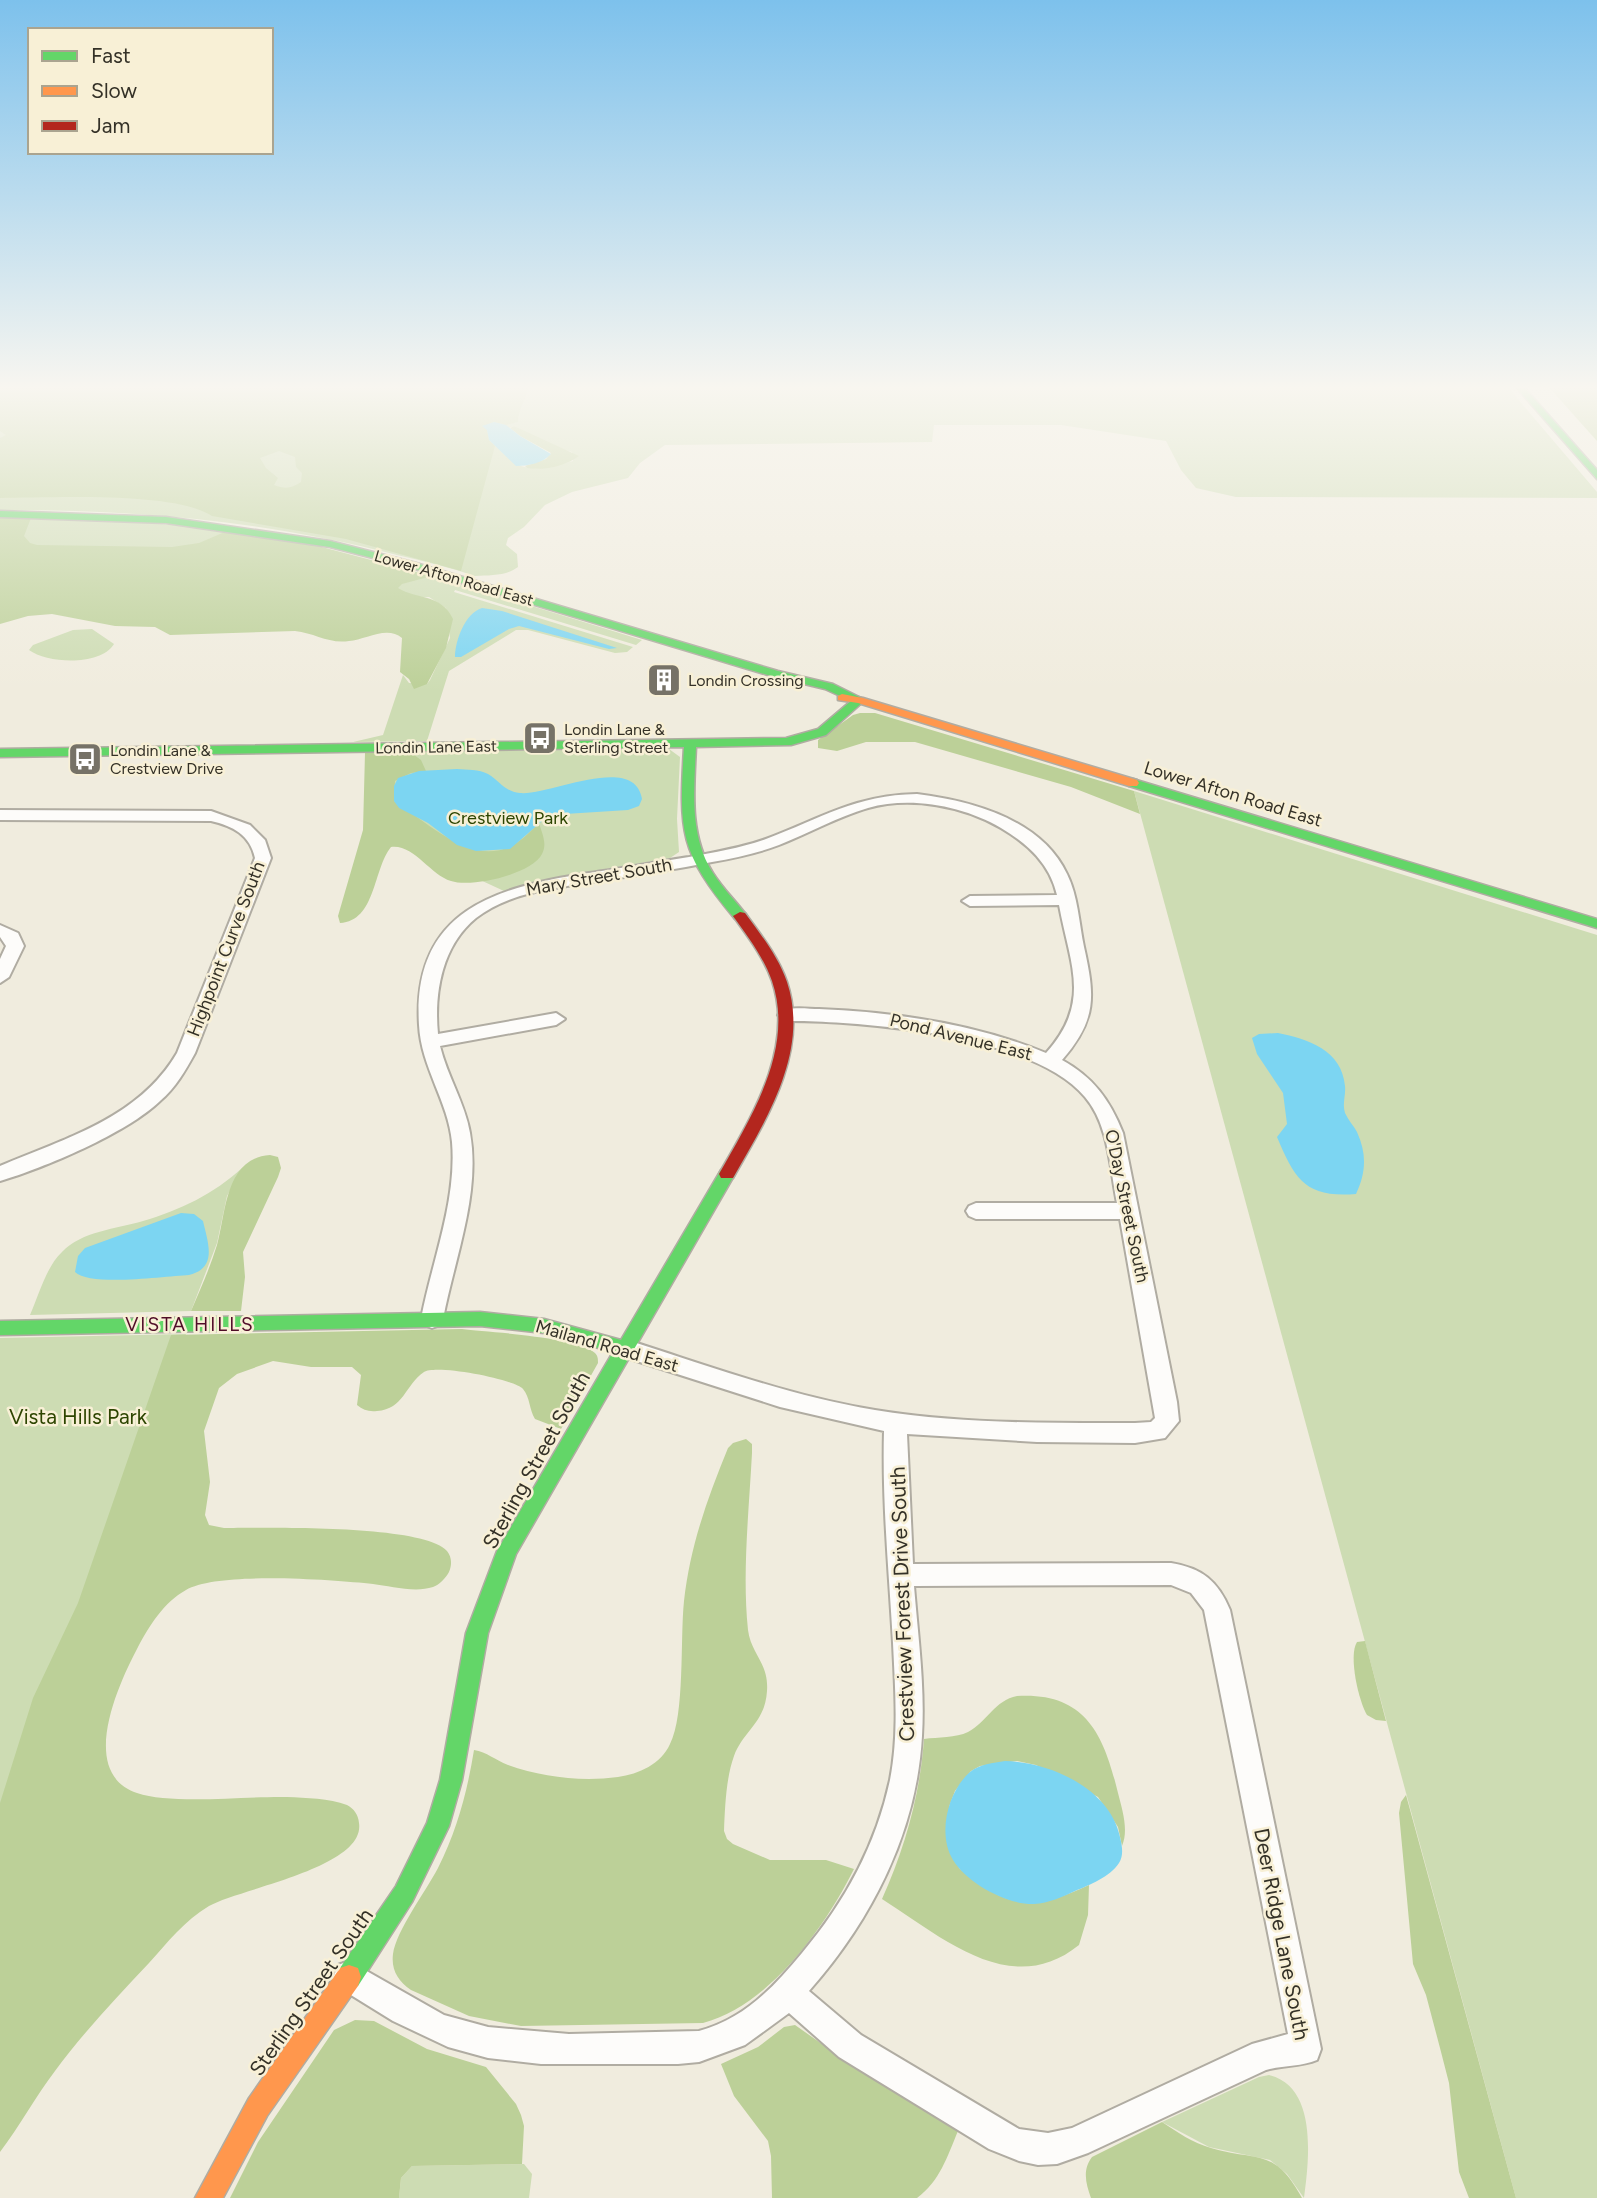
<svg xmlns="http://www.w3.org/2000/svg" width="1597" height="2198" font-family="Figtree,sans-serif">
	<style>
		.green { fill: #cddcb3; fill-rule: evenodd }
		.forest { fill: #bcd098; fill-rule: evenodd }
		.water { fill: #7cd5f2 }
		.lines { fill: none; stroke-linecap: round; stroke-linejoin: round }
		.street-casing { stroke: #b0aca2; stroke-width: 4 }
		.fast-casing { stroke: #b0aca2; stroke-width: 3 }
		.slow-casing { stroke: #b0aca2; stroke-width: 3 }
		.jam-casing { stroke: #b0aca2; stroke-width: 3 }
		.street { fill: #fdfcfa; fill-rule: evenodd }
		.fast { fill: #63d668; fill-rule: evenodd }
		.slow { fill: #ff974d; fill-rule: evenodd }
		.jam { fill: #b3261e; fill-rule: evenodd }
		.labels { text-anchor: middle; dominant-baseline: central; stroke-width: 5; stroke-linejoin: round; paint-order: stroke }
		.far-street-label { font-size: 16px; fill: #343127; stroke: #f8f0d6 }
		.far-poi-label { font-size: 16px; fill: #343127; stroke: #f8f0d6; text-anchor: start }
		.street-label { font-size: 18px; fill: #343127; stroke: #f8f0d6 }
		.park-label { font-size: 18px; fill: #2d4500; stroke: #f8f0d6 }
		.neighbourhood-label { font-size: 19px; letter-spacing: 2px; fill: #500d28; stroke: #f8f0d6 }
		.near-park-label { font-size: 21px; fill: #2d4500; stroke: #f8f0d6 }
		.near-street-label { font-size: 21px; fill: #343127; stroke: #f8f0d6 }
	</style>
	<rect width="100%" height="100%" fill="#f0ecde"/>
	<!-- green -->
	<g class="green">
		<path d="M0,385L511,423L518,422C519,408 527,398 529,385H1506L1597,492V498L1236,497L1196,488L1181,470L1166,441L1061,425H934L932,442L665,445L640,463L628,478L572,492L545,505L524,527L508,538L506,545L517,554L518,567C506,576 490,575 475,576C449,567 423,561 397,555C267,521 134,509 0,510ZM514,426L556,448L572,452L573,461C549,467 527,476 508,457L509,428Z"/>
		<path d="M0,518C76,521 152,520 227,531C369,553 505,598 642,640L636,645L455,590L454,592L633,647L627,652L615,653L528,630H516L449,671L427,741L353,742L383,735L403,675L409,683L427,684L430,680L450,638L446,608L429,597L0,610Z"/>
		<path d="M92,629L114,644C101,666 48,664 29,650L33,645L73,630Z"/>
		<polygon points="669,749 680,757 677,819 679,852 670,858 542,880 504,891 372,830 397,752"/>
		<polygon points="1134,791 1597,935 1597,2198 1516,2198"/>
		<path d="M242,1168L227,1196L217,1243L191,1311L30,1315C39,1295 46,1267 62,1252C82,1231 116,1229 143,1221C180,1210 214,1194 242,1168Z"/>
		<polygon points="186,1334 0,1922 0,1338"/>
		<path d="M1269,2075C1318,2087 1309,2160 1304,2198L1287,2174L1270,2160L1209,2147L1162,2122L1259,2077Z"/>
		<polygon points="524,2164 532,2174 529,2198 399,2198 401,2178 412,2166"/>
	</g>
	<!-- forest -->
	<g class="forest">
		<path d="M0,385H529C527,398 519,408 518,422L506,425L494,422L487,430L489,440L495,446L461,571L346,539L212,516C174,491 49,498 0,498V438L6,435L0,431ZM279,451L295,457L296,467L302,473L301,482C291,489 285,489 274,485L278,478L266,468L260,458Z"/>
		<polygon points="1547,385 1597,385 1597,441"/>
		<path d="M514,426L579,456C566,466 543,471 527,468L525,466L546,459L551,453L520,436L510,428Z"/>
		<path d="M0,518H31L24,536L30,543L37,545L172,547L199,543L227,531L318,546L432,576L402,584L398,588C417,600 441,593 453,619L446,648L427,684L414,689L409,679L400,672L402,638C387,625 365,640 349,641C328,644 315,633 295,631L170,635L155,627L115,626L52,614L28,616L0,624Z"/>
		<polygon points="860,713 875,713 1134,791 1140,814 1071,787 915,742 866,742 837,751 818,748 818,740 853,715"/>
		<path d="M410,752L421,760L426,771L411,773L395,781L394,801C443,833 489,884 539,822C541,832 548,843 542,854C532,874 472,888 451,881C430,875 414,844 391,847C373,869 376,921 340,923L338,916L363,830L365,753Z"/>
		<path d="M270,1155L278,1157L281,1168L278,1177L243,1252L245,1277L241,1311H191C200,1290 210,1268 217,1245C226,1213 225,1158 270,1155Z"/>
		<path d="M462,1329C487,1332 579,1337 595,1353C598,1356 598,1359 598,1363L561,1429L535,1419C529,1409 530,1397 523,1389C514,1379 436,1364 424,1372C405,1385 404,1409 377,1411C369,1412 363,1410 357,1405L361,1375L352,1367H311L273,1361L237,1374L219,1388L204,1431L210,1482L205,1515L209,1525L224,1528C264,1528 423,1524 447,1551C452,1557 452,1565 449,1572C446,1578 439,1585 433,1587C415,1593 390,1586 373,1584C333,1580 218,1571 186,1590C164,1602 149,1626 138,1647C119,1683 77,1773 137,1793C172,1805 246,1796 287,1797C306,1798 329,1798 347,1805C354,1809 358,1814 359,1823C366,1868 238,1889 209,1906C185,1920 167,1943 149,1963C116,1998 83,2033 55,2071C35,2097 20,2126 0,2152V1803L33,1698L78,1603L171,1335Z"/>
		<path d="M746,1439L752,1444V1453C749,1511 742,1573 748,1630C751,1654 769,1663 767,1691C765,1723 744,1730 734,1756C726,1778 725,1807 724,1831L727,1839L733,1844L770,1860H826L854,1869C825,1927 769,2006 703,2023L521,2026L469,2016L411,1990C398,1981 391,1970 393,1954C396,1931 426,1891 438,1868C457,1830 467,1793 474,1750C487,1752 495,1760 508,1765C542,1777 581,1782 618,1777C639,1774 661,1764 670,1744C685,1715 680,1638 684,1601C690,1547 707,1499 728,1448L733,1443Z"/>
		<path d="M1365,1641L1386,1721L1376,1720L1367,1715C1359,1702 1348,1656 1357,1642Z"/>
		<path d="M1017,1696C1086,1692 1104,1735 1118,1793C1122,1809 1129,1830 1122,1846L1118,1827L1098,1797L1036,1765L1017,1761L980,1766L971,1771L955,1791L949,1807L959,1868C1008,1909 1032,1912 1089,1885L1088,1915L1079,1945C1011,2000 942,1937 882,1899C905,1848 920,1795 924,1739C938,1737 956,1738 968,1732C987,1722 995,1700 1017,1696Z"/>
		<polygon points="1406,1795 1516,2198 1469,2198 1459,2172 1449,2083 1440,2048 1426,1995 1413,1964 1399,1813 1401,1802"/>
		<polygon points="355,2020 374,2021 427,2049 486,2067 516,2104 521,2115 524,2126 522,2164 412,2166 401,2178 399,2198 230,2198 258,2142 334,2030"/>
		<path d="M795,2025L856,2068L958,2131C947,2157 940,2181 917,2198H772L771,2156L768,2141L734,2096L721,2064L758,2047L784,2027Z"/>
		<path d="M1162,2122C1177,2132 1193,2143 1211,2148C1259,2162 1274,2147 1302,2198H1091C1086,2184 1082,2170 1092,2157Z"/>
	</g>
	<!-- water -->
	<g class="water">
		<path d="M494,422L506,425L520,436L551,454C543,463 528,466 516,466L489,440L487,430L482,426Z"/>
		<path d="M482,608L502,611L617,648L609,649L519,626L509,629L461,657H455C455,641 465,613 482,608Z"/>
		<path d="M457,769C467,770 479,769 488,774C500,781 505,792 520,793C548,796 635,752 642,799L639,806L628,810L549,815L510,849L476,851L457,845L428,823L399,808L394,801V786L398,778L419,771Z"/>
		<path d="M1278,1033C1308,1039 1342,1050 1345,1086C1346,1095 1342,1104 1345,1113C1348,1120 1354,1126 1357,1132C1367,1154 1366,1173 1356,1194C1306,1198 1295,1180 1277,1137L1287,1124L1283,1093L1257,1054L1252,1038L1259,1034Z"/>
		<path d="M181,1213L194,1214L203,1221C208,1243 218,1268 189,1275C166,1276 90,1287 75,1272L78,1256L85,1248Z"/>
		<path d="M1005,1761C1051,1762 1110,1789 1120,1837C1122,1846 1124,1855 1119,1863C1110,1877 1089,1885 1075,1891C1062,1897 1049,1903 1034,1904C1007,1905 967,1883 953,1860C937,1834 948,1791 970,1772C980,1764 993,1763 1005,1761Z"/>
	</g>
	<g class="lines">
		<!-- street casing -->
		<g class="street-casing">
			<g id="street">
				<path d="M917,794C972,801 1041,819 1067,874C1078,896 1079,923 1084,947C1095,996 1097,1020 1062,1060C1093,1077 1110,1100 1123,1133L1177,1402L1179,1421L1165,1438L1135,1443L1037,1442L907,1434L913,1564L1171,1563C1202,1568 1218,1581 1230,1610L1321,2049L1317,2060C1301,2067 1283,2065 1266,2070L1088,2153L1057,2164L1038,2165L1019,2161L989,2149L839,2057L789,2013L745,2045L699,2062L678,2064H541L488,2058L448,2047L393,2021L338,1987L334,1976L338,1965L349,1961L444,2015L488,2027L569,2034L699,2031C744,2019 774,1987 802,1953C845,1902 876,1845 890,1780C899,1734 895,1688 893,1643C889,1572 882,1502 884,1431L780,1407L624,1357L616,1354L613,1348L616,1342L624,1339C707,1365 789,1396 875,1410C961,1424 1048,1423 1135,1423L1151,1422L1155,1418L1120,1219H976L969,1216L966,1211L969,1206L976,1203H1117C1110,1169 1109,1125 1085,1097C1033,1035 864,1021 787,1021L778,1015C785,1005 807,1009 819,1009C894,1012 976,1024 1046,1053C1092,1002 1070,965 1059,905L970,906L962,901L970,896L1057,895C1050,864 1028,844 1001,828C963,806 911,796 868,808C837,817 809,833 779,845C758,853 735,858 712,862C677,869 642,874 607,880C564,887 512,890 476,918C442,946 434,992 438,1034L556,1013L565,1019L556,1025L440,1046C447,1076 465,1103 470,1133C481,1194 454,1260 443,1319L440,1325L432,1328L424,1325L421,1319C432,1261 457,1201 452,1142C448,1101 421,1067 419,1025C412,910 496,887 589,873C623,868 656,862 689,857C715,852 741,848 766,839C822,818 855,795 917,794ZM1171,1585L1191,1593L1204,1610L1288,2034L1252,2044L1072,2128L1048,2133L1019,2129L861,2035L809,1991C872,1920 917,1831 922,1736C925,1686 918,1636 914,1586Z"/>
				<path d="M0,810L211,811L250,825L265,840L271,858L195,1053C185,1071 176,1087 160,1101C127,1133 44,1168 0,1181V1166C66,1138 139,1118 177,1053L255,858C250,835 233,826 211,821L0,820Z"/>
				<polygon points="0,925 18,933 24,946 9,977 0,983 0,959 6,946 0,937"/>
			</g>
		</g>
		<!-- fast casing -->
		<g class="fast-casing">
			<g id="fast">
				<polygon points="1514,385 1522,385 1597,470 1597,479"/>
				<path d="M0,511L166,517L330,541L416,563L778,671L833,684L865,700L826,735L791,745L696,747C694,790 689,835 713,873C723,889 736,901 747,916L740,920L735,919C679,852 679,832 684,747L0,757V749L786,738L818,729L851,701L825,689L771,676L408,567L330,547L166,523L0,517Z"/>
				<polygon points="1133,779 1597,919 1597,928 1129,786 1129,780"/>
				<polygon points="727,1168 733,1170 735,1174 516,1554 488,1633 462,1780 449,1826 412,1902 358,1986 349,1989 340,1986 337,1977 340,1968 396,1886 427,1823 440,1780 466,1633 497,1551 613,1352 544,1333 480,1326 0,1335 0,1321 480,1312 544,1319 621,1340 721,1170"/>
			</g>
		</g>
		<!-- slow casing -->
		<g class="slow-casing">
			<g id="slow">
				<polygon points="842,694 863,698 1137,780 1139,783 1137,786 1129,786 858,703 838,700 838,696"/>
				<polygon points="349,1965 358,1968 361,1977 358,1986 267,2116 223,2198 195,2198 249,2098 340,1968"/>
			</g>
		</g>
		<!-- jam casing -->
		<g class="jam-casing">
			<path id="jam" d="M740,912L745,913C761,935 778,956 787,982C810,1051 766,1120 733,1178H721L719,1174C751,1117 795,1049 772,981C763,956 748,937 733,916Z"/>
		</g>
		<!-- street -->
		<use href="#street" class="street"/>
		<!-- fast -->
		<use href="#fast" class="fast"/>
		<!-- slow -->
		<use href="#slow" class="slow"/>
		<!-- jam -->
		<use href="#jam" class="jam"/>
	</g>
	<!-- sky -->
	<linearGradient id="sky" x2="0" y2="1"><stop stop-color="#7dc1ec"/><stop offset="0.56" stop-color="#f8f6f0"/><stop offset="1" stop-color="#f8f6f0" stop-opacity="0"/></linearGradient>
	<rect width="1597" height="692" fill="url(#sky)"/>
	<!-- icons -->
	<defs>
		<g id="building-square" transform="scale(1.75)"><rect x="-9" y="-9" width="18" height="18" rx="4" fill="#767267" stroke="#f8f0d6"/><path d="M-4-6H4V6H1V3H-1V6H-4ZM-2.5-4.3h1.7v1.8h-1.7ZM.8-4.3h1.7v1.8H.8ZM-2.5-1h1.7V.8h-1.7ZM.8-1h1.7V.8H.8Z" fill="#fff"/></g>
		<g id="bus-square" transform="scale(1.75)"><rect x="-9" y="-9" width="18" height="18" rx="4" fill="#767267" stroke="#f8f0d6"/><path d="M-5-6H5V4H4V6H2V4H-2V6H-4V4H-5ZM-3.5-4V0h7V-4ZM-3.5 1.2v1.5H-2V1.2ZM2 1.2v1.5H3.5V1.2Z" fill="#fff"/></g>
	</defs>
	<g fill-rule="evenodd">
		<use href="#building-square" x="664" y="680"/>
		<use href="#bus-square" x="540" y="738"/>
		<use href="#bus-square" x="85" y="759"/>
	</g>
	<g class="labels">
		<!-- far-street labels -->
		<g class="far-street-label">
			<text transform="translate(454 578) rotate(16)">Lower Afton Road East</text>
			<text transform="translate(436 747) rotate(-1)">Londin Lane East</text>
		</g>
		<!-- far-poi labels -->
		<g class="far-poi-label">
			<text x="688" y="680">Londin Crossing</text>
			<text x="564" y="729">Londin Lane &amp;<tspan x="564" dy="18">Sterling Street</tspan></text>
			<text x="110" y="750">Londin Lane &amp;<tspan x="110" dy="18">Crestview Drive</tspan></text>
		</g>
		<!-- street labels -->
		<g class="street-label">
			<text transform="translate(1233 794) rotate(17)">Lower Afton Road East</text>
			<text transform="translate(599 877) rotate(-10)">Mary Street South</text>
			<text transform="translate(226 949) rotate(-69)">Highpoint Curve South</text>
			<text transform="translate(961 1037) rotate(14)">Pond Avenue East</text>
			<text transform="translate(1127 1206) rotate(78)">O'Day Street South</text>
			<text transform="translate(607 1346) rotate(16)">Mailand Road East</text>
		</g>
		<!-- park labels -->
		<g class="park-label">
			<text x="508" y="818">Crestview Park</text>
		</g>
		<!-- neighbourhood labels -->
		<g class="neighbourhood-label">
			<text x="190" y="1324">VISTA HILLS</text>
		</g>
		<!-- near-park labels -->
		<g class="near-park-label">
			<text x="78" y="1416">Vista Hills Park</text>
		</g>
		<!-- near-street labels -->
		<g class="near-street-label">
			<text transform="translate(536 1460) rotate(-61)">Sterling Street South</text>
			<text transform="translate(902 1604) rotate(-92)">Crestview Forest Drive South</text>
			<text transform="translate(1282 1934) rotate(79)">Deer Ridge Lane South</text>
			<text transform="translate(311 1992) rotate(-55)">Sterling Street South</text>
		</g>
	</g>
	<!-- legend -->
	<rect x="28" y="28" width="245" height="126" fill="#f8f0d6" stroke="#aaa490" stroke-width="2"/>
	<rect x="42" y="51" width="35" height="10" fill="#63d668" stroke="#aaa490" stroke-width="2"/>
	<text x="91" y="63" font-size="21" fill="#343127">Fast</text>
	<rect x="42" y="86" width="35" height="10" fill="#ff974d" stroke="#aaa490" stroke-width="2"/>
	<text x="91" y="98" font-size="21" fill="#343127">Slow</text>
	<rect x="42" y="121" width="35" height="10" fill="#b3261e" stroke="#aaa490" stroke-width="2"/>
	<text x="91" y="133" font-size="21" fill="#343127">Jam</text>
</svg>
